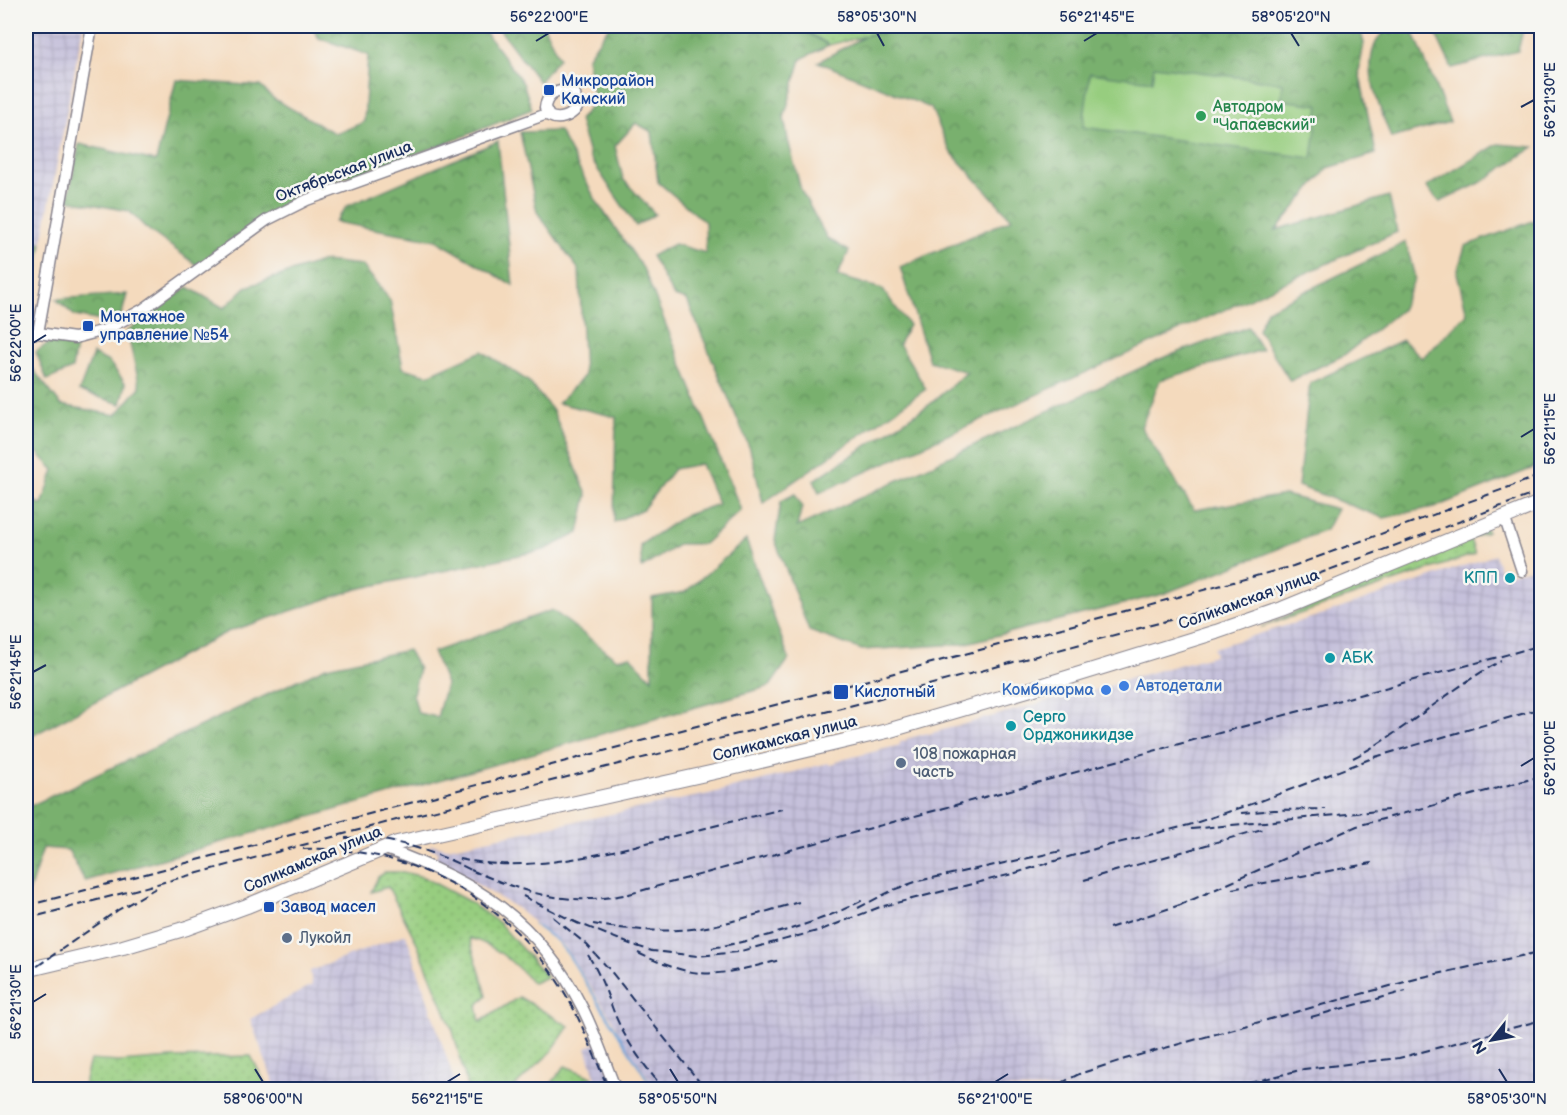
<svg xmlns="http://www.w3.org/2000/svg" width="1567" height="1115" font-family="'Balsamiq Sans',sans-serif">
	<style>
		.industrial { fill: url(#industrial-grid) }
		.grass { fill: url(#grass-dots); stroke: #597e6e; stroke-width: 1.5 }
		.forest { fill: url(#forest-crowns); stroke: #4a7066; stroke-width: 1.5 }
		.pitch { fill: #97cd7f; stroke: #597e6e; stroke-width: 1.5 }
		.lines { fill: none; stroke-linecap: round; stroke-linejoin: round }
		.stream { stroke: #6ba2d9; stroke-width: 2 }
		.minor-casing { stroke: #88848e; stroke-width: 13 }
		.major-casing { stroke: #88848e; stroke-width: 16 }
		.minor { stroke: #fff; stroke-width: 10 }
		.major { stroke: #fff; stroke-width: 14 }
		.rail { stroke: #1b2f5e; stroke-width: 2; stroke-dasharray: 9 4.5; stroke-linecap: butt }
		.ticks { fill: none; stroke: #1b2f5e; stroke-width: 2 }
		.transit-dot { fill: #1a4fb4; stroke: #f6f6f2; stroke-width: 2 }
		.leisure-dot { fill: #2e9e5b; stroke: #f6f6f2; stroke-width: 2 }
		.culture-dot { fill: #0f9aa8; stroke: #f6f6f2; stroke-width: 2 }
		.shop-dot { fill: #3f7fe0; stroke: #f6f6f2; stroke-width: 2 }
		.service-dot { fill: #5c6f8a; stroke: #f6f6f2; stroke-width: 2 }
		.labels { text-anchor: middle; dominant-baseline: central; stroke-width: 5; stroke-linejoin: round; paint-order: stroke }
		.transit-label { font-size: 16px; fill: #164399; stroke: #f6f6f2; text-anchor: start }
		.leisure-label { font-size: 16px; fill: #27864d; stroke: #f6f6f2; text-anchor: start }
		.street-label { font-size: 16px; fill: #1b2f5e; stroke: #f6f6f2 }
		.culture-label { font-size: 16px; fill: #0d838f; stroke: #f6f6f2; text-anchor: start }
		.shop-label { font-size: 16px; fill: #366cbe; stroke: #f6f6f2; text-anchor: start }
		.service-label { font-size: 16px; fill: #4e5e75; stroke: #f6f6f2; text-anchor: start }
		.neatline { fill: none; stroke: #1b2f5e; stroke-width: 2 }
		.ticks-label { font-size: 15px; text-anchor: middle; fill: #1b2f5e }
	</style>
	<defs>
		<pattern id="industrial-grid" width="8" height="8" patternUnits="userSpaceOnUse" patternTransform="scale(1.5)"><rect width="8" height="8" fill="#c5c0da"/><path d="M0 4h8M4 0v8" fill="none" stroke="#a9a5be"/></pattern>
		<pattern id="grass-dots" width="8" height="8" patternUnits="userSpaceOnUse" patternTransform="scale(1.5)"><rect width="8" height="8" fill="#97cd7f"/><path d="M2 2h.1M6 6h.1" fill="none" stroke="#82b070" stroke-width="1.8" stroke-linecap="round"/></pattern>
		<pattern id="forest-crowns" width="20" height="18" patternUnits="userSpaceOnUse" patternTransform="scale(1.5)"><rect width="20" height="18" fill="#79b06e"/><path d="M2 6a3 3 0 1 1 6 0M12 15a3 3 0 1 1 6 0" fill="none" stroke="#62905e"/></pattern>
	</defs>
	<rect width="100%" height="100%" fill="#f6f6f2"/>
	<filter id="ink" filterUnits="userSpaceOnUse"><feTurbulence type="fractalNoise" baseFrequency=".0167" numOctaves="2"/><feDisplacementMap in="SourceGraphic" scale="12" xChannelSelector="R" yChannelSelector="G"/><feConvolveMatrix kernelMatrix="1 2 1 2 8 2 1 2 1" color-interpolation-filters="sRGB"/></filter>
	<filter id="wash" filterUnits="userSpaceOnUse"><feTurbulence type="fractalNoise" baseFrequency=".008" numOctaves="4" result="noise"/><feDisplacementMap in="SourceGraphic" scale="24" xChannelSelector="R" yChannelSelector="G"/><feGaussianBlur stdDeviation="1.35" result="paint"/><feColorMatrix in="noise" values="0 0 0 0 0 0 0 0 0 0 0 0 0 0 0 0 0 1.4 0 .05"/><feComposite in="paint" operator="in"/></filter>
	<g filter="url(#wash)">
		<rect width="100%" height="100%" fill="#f4dabd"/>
		<!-- industrial -->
		<g class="industrial">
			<polygon points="26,26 83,26 42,243 26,242"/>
			<polygon points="1541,541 1541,1089 656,1089 624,1042 611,1018 564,946 515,907 446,866 434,863 438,851 430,848 431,844 447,848 708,794 828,763 830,765 837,763 837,761 900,745 900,742 906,741 906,739 927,733 928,734 1080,692 1081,694 1116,684 1116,682 1215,655 1213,648 1327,613 1495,555 1502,576 1540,566 1533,543"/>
			<polygon points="406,934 457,1089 276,1089 250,1019 312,985 310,971"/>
			<polygon points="604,1040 624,1089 599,1089 586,1047"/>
		</g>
		<!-- grass -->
		<g class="grass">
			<polygon points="796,26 906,26 829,45"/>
			<polygon points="1486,529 1487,532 1470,539 1475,554 1261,627"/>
			<path d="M386,872H403L423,877L468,901L499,923L547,977L533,983C515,964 496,945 469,938L487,995L477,1006L480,1022L519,997L569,1026L551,1052L512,1089H468L453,1031L417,943L388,887L371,892L378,877Z"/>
			<polygon points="251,1056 268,1089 84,1090 83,1087 90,1060 119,1062 171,1058"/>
			<polygon points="565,1066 592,1077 590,1089 547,1089"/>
		</g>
		<!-- forest -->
		<g class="forest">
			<polygon points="311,26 481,26 523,83 532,109 442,145 299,192 201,268 146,228 129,211 68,200 79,144 156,161 176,80 260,86 274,99 336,134 364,122 368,55 319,38"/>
			<polygon points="497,26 544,26 559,58 539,82"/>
			<polygon points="609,26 796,26 829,45 801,59 784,118 788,140 801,190 827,238 849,251 837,276 882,289 909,325 899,344 926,389 763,503 750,449 687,300 674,296 651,256 674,244 706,253 705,222 658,182 652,132 636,123 615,146 623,179 655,214 636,226 590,158 579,120 594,102 587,58"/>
			<polygon points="906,26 1359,26 1364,43 1359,71 1376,154 1328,168 1276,230 1389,196 1397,232 819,493 814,480 929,405 967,372 929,361 900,267 1012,219 950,151 931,108 818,62 867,35"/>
			<path d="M1390,26H1411L1450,122L1391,138C1379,103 1353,54 1390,26Z"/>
			<polygon points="1432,26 1521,26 1523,30 1518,51 1452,68"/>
			<polygon points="559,131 597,202 643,268 741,510 704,544 679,544 642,568 640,545 684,516 718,504 701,464 674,469 643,509 614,522 616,417 558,403 584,376 579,270 537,212 520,132"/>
			<polygon points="498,141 513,285 436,240 335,222 347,206"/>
			<polygon points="1498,144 1534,147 1480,183 1440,202 1426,187"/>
			<polygon points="1541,218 1541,465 1438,506 1384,518 1298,486 1310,383 1403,340 1422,358 1467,314 1457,273 1465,246"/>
			<polygon points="26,242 42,243 27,328 26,328"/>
			<polygon points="1406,242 1415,278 1401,310 1344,355 1290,381 1258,330 1267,310"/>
			<polygon points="324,261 362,265 390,300 403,368 428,375 482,351 528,381 553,411 587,495 579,533 544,550 357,589 227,632 26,739 26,497 42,505 54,470 26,441 26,378 28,363 61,405 116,415 140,387 127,331 188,287 224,308 246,287"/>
			<polygon points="127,294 122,314 101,321 75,316 56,299"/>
			<polygon points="1248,327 1262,350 1160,380 1141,427 1194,510 1285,495 1337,509 1326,530 1163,594 963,644 862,650 809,631 775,540 781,501 795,494 802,506 797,527 1160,359"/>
			<polygon points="50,342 76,346 72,369 47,380 36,352"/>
			<polygon points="93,354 109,362 126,384 121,404 79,391"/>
			<polygon points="746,540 789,659 770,686 85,881 68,850 43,848 29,892 26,892 26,808 326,667 408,650 419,669 413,694 418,713 437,717 446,684 433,652 552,610 617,659 630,656 652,679 652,598 685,592"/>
		</g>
		<!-- pitch -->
		<polygon class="pitch" points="1154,66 1283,83 1281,100 1319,105 1312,158 1083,127 1090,73 1152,81"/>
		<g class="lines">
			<!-- stream -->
			<polyline class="stream" points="534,924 557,941 569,956 654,1090"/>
		</g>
	</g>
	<g filter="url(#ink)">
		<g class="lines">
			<!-- minor casing -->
			<g class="minor-casing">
				<g id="minor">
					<path d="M566,90L575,94L577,108C570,117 559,121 549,116L545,108C546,96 555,91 566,90Z"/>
					<polyline points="38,333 92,26"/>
					<polyline points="26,334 38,333 75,338 105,330 142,310 267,220 307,200 547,114"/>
					<polyline points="1504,516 1522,571"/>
					<path d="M383,848C476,881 537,918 583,1009C596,1035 605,1063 616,1090"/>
				</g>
			</g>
			<!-- major casing -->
			<g class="major-casing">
				<polyline id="major" points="26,970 123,947 187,928 247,906 397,843 719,771 887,731 1031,689 1216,632 1282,609 1542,502"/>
			</g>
			<!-- minor -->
			<use href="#minor" class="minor"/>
			<!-- major -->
			<use href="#major" class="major"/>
			<!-- rail -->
			<g class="rail">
				<path d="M1353,758C1406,731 1448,689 1501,661"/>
				<polyline points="1242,813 1274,810 1326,809"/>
				<polyline points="1191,829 1388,810"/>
				<path d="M345,838C391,836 437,852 477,873"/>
				<path d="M303,849C409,845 508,900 563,990C582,1021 594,1056 609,1090"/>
				<path d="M459,859C528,873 596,856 662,839C702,829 742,819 782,809"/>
				<path d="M471,870C528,894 567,907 629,894L1542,645"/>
				<polyline points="1084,880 1262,829"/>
				<polyline points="1232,889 1372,863"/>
				<polyline points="523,896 579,924"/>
				<polyline points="26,906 1293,566 1542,475"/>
				<polyline points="1178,906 1357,826 1542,776"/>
				<polyline points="858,908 893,890 918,881 1062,851"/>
				<polyline points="553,917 587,945 609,969 706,1090"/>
				<polyline points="26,919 400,819 869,701 1222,606 1299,581 1542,491"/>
				<polyline points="573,921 630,944 652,951 698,956 737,952 821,930 880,907 1012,874 1098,848 1189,825 1258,802 1375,757 1542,708"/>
				<path d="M593,924C627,930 665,933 700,928C733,923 766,911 799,902"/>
				<polyline points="1109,928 1183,904"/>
				<path d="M712,948C761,939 820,923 863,900"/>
				<path d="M638,953C700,982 717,976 780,960"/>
				<path d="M588,955C600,974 607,994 615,1015C627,1043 645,1067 665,1090"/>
				<polyline points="26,974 118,910 156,888"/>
				<polyline points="1311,1017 1406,991"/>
				<polyline points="1048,1090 1079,1074 1125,1059 1423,977 1535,953"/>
				<polyline points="1223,1090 1304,1069 1399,1058 1542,1020"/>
			</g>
		</g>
	</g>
	<!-- ticks -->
	<path class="ticks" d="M877,33L884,46M1291,33L1299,46M536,41L549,33M1084,41L1097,33M1521,107L1534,100M33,343L46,335M1521,437L1534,429M33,672L46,665M1521,766L1534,758M33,1002L46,994M255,1069L263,1082M670,1069L678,1082M1499,1069L1507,1082M447,1082L460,1074M995,1082L1008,1074"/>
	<!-- markers -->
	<g class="transit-dot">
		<rect x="543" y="84" width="12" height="12" rx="3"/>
		<rect x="82" y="320" width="12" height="12" rx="3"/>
		<rect x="833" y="684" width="16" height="16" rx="3"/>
		<rect x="263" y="901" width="12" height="12" rx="3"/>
	</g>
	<circle class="leisure-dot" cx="1201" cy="116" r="6"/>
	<g class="culture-dot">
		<circle cx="1510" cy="578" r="6"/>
		<circle cx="1330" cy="658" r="6"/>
		<circle cx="1011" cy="726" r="6"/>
	</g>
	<g class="shop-dot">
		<circle cx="1124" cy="686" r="6"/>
		<circle cx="1106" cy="690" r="6"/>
	</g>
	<g class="service-dot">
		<circle cx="901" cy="763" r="6"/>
		<circle cx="287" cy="938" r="6"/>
	</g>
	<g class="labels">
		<!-- transit labels -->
		<g class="transit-label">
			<text x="561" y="81">Микрорайон<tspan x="561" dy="18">Камский</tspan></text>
			<text x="100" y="317">Монтажное<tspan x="100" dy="18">управление №54</tspan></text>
			<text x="854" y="692">Кислотный</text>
			<text x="281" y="907">Завод масел</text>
		</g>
		<!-- leisure labels -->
		<g class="leisure-label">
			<text x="1213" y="107">Автодром<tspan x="1213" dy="18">"Чапаевский"</tspan></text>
		</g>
		<!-- street labels -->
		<g class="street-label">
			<text transform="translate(344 172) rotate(-21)">Октябрьская улица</text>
			<text transform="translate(1249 600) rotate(-20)">Соликамская улица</text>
			<text transform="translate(785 739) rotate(-14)">Соликамская улица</text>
			<text transform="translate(313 860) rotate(-23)">Соликамская улица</text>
		</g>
		<!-- culture labels -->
		<g class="culture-label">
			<text x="1498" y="578" text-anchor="end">КПП</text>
			<text x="1342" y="658">АБК</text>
			<text x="1023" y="717">Серго<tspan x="1023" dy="18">Орджоникидзе</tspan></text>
		</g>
		<!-- shop labels -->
		<g class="shop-label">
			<text x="1136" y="686">Автодетали</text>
			<text x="1094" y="690" text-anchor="end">Комбикорма</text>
		</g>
		<!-- service labels -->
		<g class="service-label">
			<text x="913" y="754">108 пожарная<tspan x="913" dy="18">часть</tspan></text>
			<text x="299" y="938">Лукойл</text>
		</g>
	</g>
	<!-- margin -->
	<rect width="1567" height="1115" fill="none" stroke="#f6f6f2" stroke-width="66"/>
	<!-- north arrow -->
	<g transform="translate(1492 1040) rotate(239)" stroke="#f6f6f2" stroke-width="4.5" paint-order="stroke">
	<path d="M0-4.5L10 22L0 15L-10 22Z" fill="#1b2f5e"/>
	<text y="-9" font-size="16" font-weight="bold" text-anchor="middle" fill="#1b2f5e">N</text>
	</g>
	<rect x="33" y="33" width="1501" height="1049" class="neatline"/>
	<g class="ticks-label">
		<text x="549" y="22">56°22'00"E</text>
		<text x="877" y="22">58°05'30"N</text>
		<text x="1097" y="22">56°21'45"E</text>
		<text x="1291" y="22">58°05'20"N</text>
		<text transform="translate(1550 100) rotate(-90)" y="5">56°21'30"E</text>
		<text transform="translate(16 343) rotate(-90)" y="5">56°22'00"E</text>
		<text transform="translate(1550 429) rotate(-90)" y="5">56°21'15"E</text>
		<text transform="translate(16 672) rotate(-90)" y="5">56°21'45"E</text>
		<text transform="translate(1550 758) rotate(-90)" y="5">56°21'00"E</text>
		<text transform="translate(16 1002) rotate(-90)" y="5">56°21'30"E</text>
		<text x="263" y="1104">58°06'00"N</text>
		<text x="447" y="1104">56°21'15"E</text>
		<text x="678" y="1104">58°05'50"N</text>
		<text x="995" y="1104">56°21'00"E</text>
		<text x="1507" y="1104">58°05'30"N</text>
	</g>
</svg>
